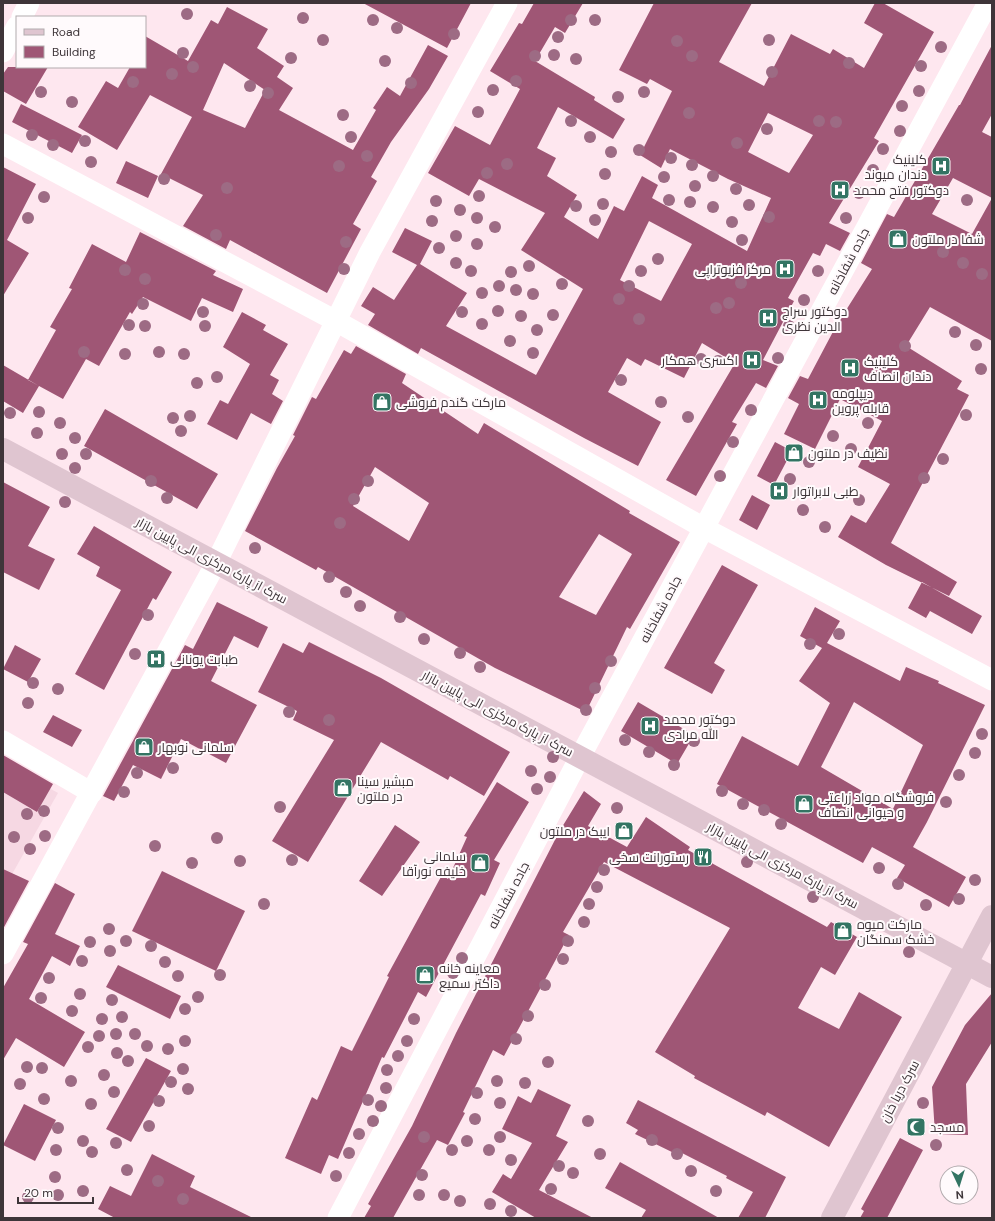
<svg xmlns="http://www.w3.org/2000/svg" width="995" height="1221" font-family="'DM Sans',Cairo,sans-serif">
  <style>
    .built { fill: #f6d8e3 }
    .building { fill: #9f5675; fill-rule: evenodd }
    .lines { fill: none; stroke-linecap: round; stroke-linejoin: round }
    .street { stroke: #fff; stroke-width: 21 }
    .secondary { stroke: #dfc5d0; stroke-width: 22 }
    .tree { fill: #9d6b84 }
    .labels { text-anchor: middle; stroke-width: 4; stroke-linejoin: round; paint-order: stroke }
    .poi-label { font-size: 13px; fill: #3e3539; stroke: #fffafc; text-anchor: start }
    .street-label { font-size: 13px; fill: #3e3539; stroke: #fffafc }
  </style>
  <rect width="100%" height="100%" fill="#fee7ef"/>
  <path class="built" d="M 3,762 L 58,793 L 3,890 Z"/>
  <path class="building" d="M 363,3 L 471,3 L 447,48 Z
    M 534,3 L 583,3 L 565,33 L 555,27 L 535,61 L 595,97 L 594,100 L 625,119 L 613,139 L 558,107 L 537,148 L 556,158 L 547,176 L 577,195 L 564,217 L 598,239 L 614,206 L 624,211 L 642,176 L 658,185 L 652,198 L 747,251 L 771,198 L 728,179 L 670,149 L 661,168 L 640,155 L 672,91 L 650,79 L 647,84 L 619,70 L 654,3 L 752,3 L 719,62 L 764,86 L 791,34 L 830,54 L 833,49 L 864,68 L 883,34 L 864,23 L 875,3 L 883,3 L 934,32 L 874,138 L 879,141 L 829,223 L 850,233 L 840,251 L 826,244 L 820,256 L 813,253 L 788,298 L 794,301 L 763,360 L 778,366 L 766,388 L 756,383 L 732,422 L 737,424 L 696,496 L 666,480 L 735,363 L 702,343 L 684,378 L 645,359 L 641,366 L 627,358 L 608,392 L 661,422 L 638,466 L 584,438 L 421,348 L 418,354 L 368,325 L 375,314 L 361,306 L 373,287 L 394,300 L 417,265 L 392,252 L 405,228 L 432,241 L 420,264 L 467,293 L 446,326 L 536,375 L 583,289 L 521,250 L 545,213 L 479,179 L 469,196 L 428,173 L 455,126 L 490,145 L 520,89 L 490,71 L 519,23 L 522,24 ZM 768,113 L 813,135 L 789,173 L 748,152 ZM 649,221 L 692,244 L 661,301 L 620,280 Z
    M 227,7 L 268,29 L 257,48 L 284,66 L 277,77 L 293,88 L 279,110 L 353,150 L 376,110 L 373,108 L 387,87 L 400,96 L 428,45 L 448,56 L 429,89 L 391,142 L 371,177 L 377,181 L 353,224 L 361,229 L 327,293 L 230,240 L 226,249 L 183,226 L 203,195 L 161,174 L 192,117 L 150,95 L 117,150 L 78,127 L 106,81 L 118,88 L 130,67 L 145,67 L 145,36 L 188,61 L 211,20 L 218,24 ZM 224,63 L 265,90 L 245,128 L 203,110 Z
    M 992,45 L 992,114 L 982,132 L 992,137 L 992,341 L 930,307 L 906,346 L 962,381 L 957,389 L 969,395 L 891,543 L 957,582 L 949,596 L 886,565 L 838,537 L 851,515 L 866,523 L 890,484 L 858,467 L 882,421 L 840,399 L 815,449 L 784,434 L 799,404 L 788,398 L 800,376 L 808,379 L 836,326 L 872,269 L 861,263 L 887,214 L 894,217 L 959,105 L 960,105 ZM 953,178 L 992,198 L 972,234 L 932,214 Z
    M 8,67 L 48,67 L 26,104 L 3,91 L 3,74 Z
    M 21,104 L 82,135 L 72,153 L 12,122 Z
    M 126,161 L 158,176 L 148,198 L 116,183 Z
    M 3,167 L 36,184 L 7,240 L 29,253 L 3,296 Z
    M 140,232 L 216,271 L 213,275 L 243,289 L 233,312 L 202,298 L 191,321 L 143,297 L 132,314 L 130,312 L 99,366 L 86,359 L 63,399 L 28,380 L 56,330 L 50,327 L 72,289 L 69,288 L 92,244 L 126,262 Z
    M 242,312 L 266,325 L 263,330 L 288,344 L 270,375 L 279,380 L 272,394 L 283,401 L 271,424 L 251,413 L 237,440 L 207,424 L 220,400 L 228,404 L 250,364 L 223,347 Z
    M 356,346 L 406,374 L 402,383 L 478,434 L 484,423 L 630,511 L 629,513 L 680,542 L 630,629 L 627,627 L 586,712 L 495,668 L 318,567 L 316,570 L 245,531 L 277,468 L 295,436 L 293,435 L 312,397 L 316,399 L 344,350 L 351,354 ZM 375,467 L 429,503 L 409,541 L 353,506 ZM 599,534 L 632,554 L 596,615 L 559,597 Z
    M 3,365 L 39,386 L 23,413 L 3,401 Z
    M 105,409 L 218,474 L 197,509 L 84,446 Z
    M 775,442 L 792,451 L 774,485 L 757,476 Z
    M 3,482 L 50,507 L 28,546 L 55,559 L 39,590 L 3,572 Z
    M 752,495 L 770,505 L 757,530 L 739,520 Z
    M 94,526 L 172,572 L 156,600 L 153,598 L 104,690 L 75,674 L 121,590 L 96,576 L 100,567 L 77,554 Z
    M 722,565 L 758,585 L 714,663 L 725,670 L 712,694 L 664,668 Z
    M 922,582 L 982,616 L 972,634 L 930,611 L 926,618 L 908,608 Z
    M 217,602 L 268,627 L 258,648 L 234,636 L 211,681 L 257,705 L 226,763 L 181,739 L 161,779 L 133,765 L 114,801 L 103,796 L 185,645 L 193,649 Z
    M 815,607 L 840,621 L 827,643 L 900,681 L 906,667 L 939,681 L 938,683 L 985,705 L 927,822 L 913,847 L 966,877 L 949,907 L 897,878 L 905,865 L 872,847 L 863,863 L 717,784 L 742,736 L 798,766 L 830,703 L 799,681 L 822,648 L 800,636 ZM 854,702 L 923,745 L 893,809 L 821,767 Z
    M 309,642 L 381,678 L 510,752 L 484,796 L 450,776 L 448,780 L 381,742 L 308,862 L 272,841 L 334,740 L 293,720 L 297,711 L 258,692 L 283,643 L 303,653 Z
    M 15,645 L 41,659 L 28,682 L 3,669 Z
    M 638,702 L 694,735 L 677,764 L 621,731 Z
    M 53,715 L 82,730 L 72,747 L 43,732 Z
    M 3,755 L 53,784 L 37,812 L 3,792 Z
    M 497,782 L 529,802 L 494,860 L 500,863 L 485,896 L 481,894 L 426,997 L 418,992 L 384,1058 L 382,1057 L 338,1159 L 329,1155 L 321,1174 L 285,1158 L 312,1097 L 317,1100 L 341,1046 L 352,1051 L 389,977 L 387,976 L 442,875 L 448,879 L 467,837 L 464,836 Z
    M 584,791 L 601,804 L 588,826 L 627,847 L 646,817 L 690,847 L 688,850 L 827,927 L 831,922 L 857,937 L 835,975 L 821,967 L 798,1008 L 839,1029 L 859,992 L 902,1017 L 829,1147 L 767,1112 L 765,1116 L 694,1078 L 695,1076 L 655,1052 L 730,928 L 604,862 L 563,932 L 569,935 L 504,1056 L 493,1050 L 463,1112 L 465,1113 L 448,1145 L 437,1140 L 393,1218 L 364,1218 L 371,1206 L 368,1204 L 412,1126 L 456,1033 L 559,832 Z
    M 395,825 L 420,842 L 382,896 L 359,881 Z
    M 3,869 L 29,881 L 3,929 Z
    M 162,871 L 245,911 L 216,971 L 132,931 Z
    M 55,883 L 75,894 L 55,934 L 80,946 L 70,966 L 52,956 L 29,999 L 85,1032 L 64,1067 L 16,1038 L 3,1060 L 3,988 L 28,944 L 23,942 Z
    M 118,965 L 181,996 L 170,1019 L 106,987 Z
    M 992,993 L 992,1042 L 966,1084 L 968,1135 L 935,1134 L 932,1087 L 965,1025 Z
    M 146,1058 L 171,1071 L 131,1142 L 106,1129 Z
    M 538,1089 L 571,1105 L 556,1136 L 568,1142 L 539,1190 L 593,1218 L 536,1218 L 492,1192 L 503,1174 L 511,1179 L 532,1143 L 502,1129 L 518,1096 L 531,1103 Z
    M 638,1100 L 786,1177 L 765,1218 L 738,1218 L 753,1192 L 726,1178 L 727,1176 L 680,1152 L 678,1155 L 635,1134 L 638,1130 L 626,1123 Z
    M 24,1104 L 56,1120 L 35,1161 L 3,1145 Z
    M 900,1138 L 923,1150 L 887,1218 L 860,1218 L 864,1211 L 861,1209 Z
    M 152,1154 L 195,1176 L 190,1187 L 253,1218 L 115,1218 L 98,1209 L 110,1186 L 131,1196 Z
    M 620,1162 L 652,1180 L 719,1218 L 641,1218 L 646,1210 L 605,1188 Z"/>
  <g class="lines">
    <path class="street" d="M 22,17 L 29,3
      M 3,52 L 17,26
      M 3,144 L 336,321 L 704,528 L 992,680
      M 3,741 L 92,793
      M 3,954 L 216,563 L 370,252 L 507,3
      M 338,1218 L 580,757 L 988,3"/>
    <path class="secondary" d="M 3,449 L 992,977
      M 832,1218 L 992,916"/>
  </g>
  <g class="tree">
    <circle cx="187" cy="14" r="6"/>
    <circle cx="303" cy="18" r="6"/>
    <circle cx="373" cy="20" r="6"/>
    <circle cx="571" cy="20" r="6"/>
    <circle cx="595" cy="20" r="6"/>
    <circle cx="397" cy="28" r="6"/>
    <circle cx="454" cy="34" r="6"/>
    <circle cx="558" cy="37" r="6"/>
    <circle cx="323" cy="40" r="6"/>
    <circle cx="769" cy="40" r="6"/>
    <circle cx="677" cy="41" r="6"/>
    <circle cx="941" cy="47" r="6"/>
    <circle cx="183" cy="53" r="6"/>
    <circle cx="554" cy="55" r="6"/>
    <circle cx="535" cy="56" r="6"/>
    <circle cx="692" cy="56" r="6"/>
    <circle cx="291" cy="58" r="6"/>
    <circle cx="576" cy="59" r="6"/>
    <circle cx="385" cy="61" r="6"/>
    <circle cx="849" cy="63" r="6"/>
    <circle cx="921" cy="66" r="6"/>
    <circle cx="193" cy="67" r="6"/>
    <circle cx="772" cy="72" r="6"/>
    <circle cx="172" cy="74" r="6"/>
    <circle cx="516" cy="81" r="6"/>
    <circle cx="133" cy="82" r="6"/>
    <circle cx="411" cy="83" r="6"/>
    <circle cx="250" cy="86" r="6"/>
    <circle cx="493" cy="90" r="6"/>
    <circle cx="919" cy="91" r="6"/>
    <circle cx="41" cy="92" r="6"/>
    <circle cx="644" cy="92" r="6"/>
    <circle cx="268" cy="93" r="6"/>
    <circle cx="618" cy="97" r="6"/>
    <circle cx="72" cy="102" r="6"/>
    <circle cx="902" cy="106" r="6"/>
    <circle cx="478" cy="112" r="6"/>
    <circle cx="689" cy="113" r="6"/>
    <circle cx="343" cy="115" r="6"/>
    <circle cx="571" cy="121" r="6"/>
    <circle cx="819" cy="121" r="6"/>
    <circle cx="836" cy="122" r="6"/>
    <circle cx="767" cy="129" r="6"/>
    <circle cx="900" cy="131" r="6"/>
    <circle cx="32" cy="135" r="6"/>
    <circle cx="351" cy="137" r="6"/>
    <circle cx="590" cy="137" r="6"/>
    <circle cx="85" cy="141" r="6"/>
    <circle cx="737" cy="143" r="6"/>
    <circle cx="53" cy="145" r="6"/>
    <circle cx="883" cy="149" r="6"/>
    <circle cx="639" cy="150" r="6"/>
    <circle cx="611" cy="152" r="6"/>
    <circle cx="367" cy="156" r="6"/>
    <circle cx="671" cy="158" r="6"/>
    <circle cx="91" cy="162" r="6"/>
    <circle cx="507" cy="164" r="6"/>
    <circle cx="692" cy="165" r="6"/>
    <circle cx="339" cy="166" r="6"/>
    <circle cx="873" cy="170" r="6"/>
    <circle cx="487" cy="173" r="6"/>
    <circle cx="605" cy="174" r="6"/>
    <circle cx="713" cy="176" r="6"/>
    <circle cx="664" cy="177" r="6"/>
    <circle cx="164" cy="179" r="6"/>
    <circle cx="695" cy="186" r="6"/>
    <circle cx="227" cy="188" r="6"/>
    <circle cx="736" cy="189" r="6"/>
    <circle cx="859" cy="193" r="6"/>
    <circle cx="479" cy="196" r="6"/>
    <circle cx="44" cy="197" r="6"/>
    <circle cx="669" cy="200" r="6"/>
    <circle cx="967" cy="200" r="6"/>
    <circle cx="436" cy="201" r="6"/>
    <circle cx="690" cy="202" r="6"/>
    <circle cx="603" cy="204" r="6"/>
    <circle cx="749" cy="205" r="6"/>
    <circle cx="576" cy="206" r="6"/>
    <circle cx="713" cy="207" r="6"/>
    <circle cx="460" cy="210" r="6"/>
    <circle cx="769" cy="217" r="6"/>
    <circle cx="28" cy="218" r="6"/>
    <circle cx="477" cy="218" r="6"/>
    <circle cx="846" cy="218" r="6"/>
    <circle cx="595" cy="220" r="6"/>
    <circle cx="432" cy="221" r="6"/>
    <circle cx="732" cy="222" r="6"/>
    <circle cx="495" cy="227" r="6"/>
    <circle cx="216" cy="235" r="6"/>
    <circle cx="456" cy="236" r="6"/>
    <circle cx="742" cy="240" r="6"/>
    <circle cx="346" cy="242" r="6"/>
    <circle cx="477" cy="244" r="6"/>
    <circle cx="439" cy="248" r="6"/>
    <circle cx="943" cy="252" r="6"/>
    <circle cx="658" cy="259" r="6"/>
    <circle cx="456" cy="263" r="6"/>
    <circle cx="963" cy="263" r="6"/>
    <circle cx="529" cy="266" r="6"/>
    <circle cx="344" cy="269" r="6"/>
    <circle cx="125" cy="270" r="6"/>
    <circle cx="471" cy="271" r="6"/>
    <circle cx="641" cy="271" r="6"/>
    <circle cx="818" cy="271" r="6"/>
    <circle cx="511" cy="272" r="6"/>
    <circle cx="982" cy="274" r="6"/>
    <circle cx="145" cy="279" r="6"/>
    <circle cx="741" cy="283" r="6"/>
    <circle cx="562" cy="284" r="6"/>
    <circle cx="499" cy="286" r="6"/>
    <circle cx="629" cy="286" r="6"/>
    <circle cx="516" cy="290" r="6"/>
    <circle cx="482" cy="293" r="6"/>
    <circle cx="533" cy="294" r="6"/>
    <circle cx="619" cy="299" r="6"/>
    <circle cx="804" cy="300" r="6"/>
    <circle cx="729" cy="303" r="6"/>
    <circle cx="143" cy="304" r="6"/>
    <circle cx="716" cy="308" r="6"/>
    <circle cx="498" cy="311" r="6"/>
    <circle cx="203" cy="312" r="6"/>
    <circle cx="462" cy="312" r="6"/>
    <circle cx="553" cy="315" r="6"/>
    <circle cx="521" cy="316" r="6"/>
    <circle cx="639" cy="319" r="6"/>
    <circle cx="482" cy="324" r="6"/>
    <circle cx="129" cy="325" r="6"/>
    <circle cx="145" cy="326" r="6"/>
    <circle cx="205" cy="326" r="6"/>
    <circle cx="789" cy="326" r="6"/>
    <circle cx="537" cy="330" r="6"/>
    <circle cx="955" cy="332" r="6"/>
    <circle cx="510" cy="341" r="6"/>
    <circle cx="976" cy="345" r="6"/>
    <circle cx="905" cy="346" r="6"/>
    <circle cx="84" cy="352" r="6"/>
    <circle cx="159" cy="352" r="6"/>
    <circle cx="533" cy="353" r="6"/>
    <circle cx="125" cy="354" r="6"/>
    <circle cx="184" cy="354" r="6"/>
    <circle cx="778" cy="358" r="6"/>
    <circle cx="701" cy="359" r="6"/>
    <circle cx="718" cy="361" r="6"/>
    <circle cx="981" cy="369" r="6"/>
    <circle cx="217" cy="377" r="6"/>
    <circle cx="621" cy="380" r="6"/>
    <circle cx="197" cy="383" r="6"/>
    <circle cx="661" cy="402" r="6"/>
    <circle cx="751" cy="410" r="6"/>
    <circle cx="847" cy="411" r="6"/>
    <circle cx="39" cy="412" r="6"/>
    <circle cx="10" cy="413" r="6"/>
    <circle cx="966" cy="415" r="6"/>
    <circle cx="190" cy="416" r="6"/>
    <circle cx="688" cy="417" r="6"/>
    <circle cx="173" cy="418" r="6"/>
    <circle cx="60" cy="423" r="6"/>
    <circle cx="868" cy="423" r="6"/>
    <circle cx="181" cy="431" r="6"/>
    <circle cx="37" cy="433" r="6"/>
    <circle cx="833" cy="436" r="6"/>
    <circle cx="75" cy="438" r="6"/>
    <circle cx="733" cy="442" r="6"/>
    <circle cx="851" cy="449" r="6"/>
    <circle cx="62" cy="454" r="6"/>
    <circle cx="86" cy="454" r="6"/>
    <circle cx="943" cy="459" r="6"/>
    <circle cx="809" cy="462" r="6"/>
    <circle cx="75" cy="468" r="6"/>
    <circle cx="720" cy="476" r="6"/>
    <circle cx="924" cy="478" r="6"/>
    <circle cx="790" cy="479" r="6"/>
    <circle cx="151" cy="481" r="6"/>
    <circle cx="368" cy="481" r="6"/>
    <circle cx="167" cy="498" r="6"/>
    <circle cx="354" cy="499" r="6"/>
    <circle cx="859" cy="500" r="6"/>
    <circle cx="65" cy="502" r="6"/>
    <circle cx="803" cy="510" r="6"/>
    <circle cx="340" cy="523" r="6"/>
    <circle cx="825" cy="527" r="6"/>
    <circle cx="255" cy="548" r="6"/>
    <circle cx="329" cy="577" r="6"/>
    <circle cx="346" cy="592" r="6"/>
    <circle cx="360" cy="606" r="6"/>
    <circle cx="148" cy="615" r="6"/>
    <circle cx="400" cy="617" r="6"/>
    <circle cx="839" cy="634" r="6"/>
    <circle cx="424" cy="639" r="6"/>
    <circle cx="810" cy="644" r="6"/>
    <circle cx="460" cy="653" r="6"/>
    <circle cx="135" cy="654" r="6"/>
    <circle cx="611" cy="661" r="6"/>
    <circle cx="480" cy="667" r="6"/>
    <circle cx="33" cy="683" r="6"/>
    <circle cx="595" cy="688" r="6"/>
    <circle cx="58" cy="689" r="6"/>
    <circle cx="28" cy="703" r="6"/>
    <circle cx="586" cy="710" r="6"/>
    <circle cx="289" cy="712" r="6"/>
    <circle cx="329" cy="720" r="6"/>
    <circle cx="982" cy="734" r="6"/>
    <circle cx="625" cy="740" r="6"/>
    <circle cx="694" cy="741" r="6"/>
    <circle cx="181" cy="749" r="6"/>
    <circle cx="649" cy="752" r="6"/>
    <circle cx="975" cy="753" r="6"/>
    <circle cx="553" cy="757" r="6"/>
    <circle cx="674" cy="765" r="6"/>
    <circle cx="173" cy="768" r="6"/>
    <circle cx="531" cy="771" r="6"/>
    <circle cx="137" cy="773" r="6"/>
    <circle cx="959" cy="775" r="6"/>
    <circle cx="550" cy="777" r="6"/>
    <circle cx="537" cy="789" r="6"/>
    <circle cx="722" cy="791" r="6"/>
    <circle cx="124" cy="792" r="6"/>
    <circle cx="946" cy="802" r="6"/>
    <circle cx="743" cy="804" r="6"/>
    <circle cx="280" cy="807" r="6"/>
    <circle cx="617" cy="808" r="6"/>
    <circle cx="764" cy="810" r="6"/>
    <circle cx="44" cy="811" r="6"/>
    <circle cx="27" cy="814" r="6"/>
    <circle cx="781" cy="824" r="6"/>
    <circle cx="45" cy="836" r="6"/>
    <circle cx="14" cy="837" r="6"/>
    <circle cx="217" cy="838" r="6"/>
    <circle cx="155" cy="846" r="6"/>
    <circle cx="30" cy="849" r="6"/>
    <circle cx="292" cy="860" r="6"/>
    <circle cx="240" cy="861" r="6"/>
    <circle cx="747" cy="862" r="6"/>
    <circle cx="192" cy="863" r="6"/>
    <circle cx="879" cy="868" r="6"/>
    <circle cx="604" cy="870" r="6"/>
    <circle cx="975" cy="880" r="6"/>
    <circle cx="898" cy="884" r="6"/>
    <circle cx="597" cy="887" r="6"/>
    <circle cx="813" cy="897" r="6"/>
    <circle cx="959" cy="899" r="6"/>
    <circle cx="264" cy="904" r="6"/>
    <circle cx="589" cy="904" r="6"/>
    <circle cx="926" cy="905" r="6"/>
    <circle cx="584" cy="922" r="6"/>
    <circle cx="109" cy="929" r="6"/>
    <circle cx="126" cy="941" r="6"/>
    <circle cx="568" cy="941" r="6"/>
    <circle cx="90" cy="942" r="6"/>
    <circle cx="151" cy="946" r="6"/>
    <circle cx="110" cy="951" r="6"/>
    <circle cx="909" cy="952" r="6"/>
    <circle cx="462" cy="958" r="6"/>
    <circle cx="563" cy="959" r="6"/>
    <circle cx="82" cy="961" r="6"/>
    <circle cx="165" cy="962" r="6"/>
    <circle cx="453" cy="973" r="6"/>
    <circle cx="220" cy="975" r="6"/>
    <circle cx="178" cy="976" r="6"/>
    <circle cx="49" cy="978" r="6"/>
    <circle cx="545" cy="985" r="6"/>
    <circle cx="80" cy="994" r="6"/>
    <circle cx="198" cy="997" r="6"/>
    <circle cx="41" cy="998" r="6"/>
    <circle cx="112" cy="1000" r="6"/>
    <circle cx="185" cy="1009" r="6"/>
    <circle cx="72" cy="1011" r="6"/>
    <circle cx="528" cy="1016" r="6"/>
    <circle cx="122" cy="1017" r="6"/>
    <circle cx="102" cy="1019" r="6"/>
    <circle cx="414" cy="1019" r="6"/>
    <circle cx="116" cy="1034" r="6"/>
    <circle cx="135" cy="1034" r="6"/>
    <circle cx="99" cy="1036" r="6"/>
    <circle cx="516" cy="1039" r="6"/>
    <circle cx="185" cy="1041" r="6"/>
    <circle cx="407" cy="1041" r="6"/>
    <circle cx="147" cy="1046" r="6"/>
    <circle cx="88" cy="1047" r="6"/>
    <circle cx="168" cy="1049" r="6"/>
    <circle cx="117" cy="1053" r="6"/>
    <circle cx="398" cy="1056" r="6"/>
    <circle cx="128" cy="1061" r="6"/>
    <circle cx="548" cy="1062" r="6"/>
    <circle cx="27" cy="1067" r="6"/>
    <circle cx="42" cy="1068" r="6"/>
    <circle cx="183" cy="1069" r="6"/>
    <circle cx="387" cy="1070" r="6"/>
    <circle cx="104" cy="1075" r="6"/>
    <circle cx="71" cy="1081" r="6"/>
    <circle cx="497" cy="1081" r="6"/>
    <circle cx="171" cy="1082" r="6"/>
    <circle cx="525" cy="1083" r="6"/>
    <circle cx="20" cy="1084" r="6"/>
    <circle cx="386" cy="1088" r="6"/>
    <circle cx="188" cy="1089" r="6"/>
    <circle cx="114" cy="1092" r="6"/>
    <circle cx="477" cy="1093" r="6"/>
    <circle cx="44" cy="1099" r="6"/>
    <circle cx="368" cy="1100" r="6"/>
    <circle cx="159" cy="1101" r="6"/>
    <circle cx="500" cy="1103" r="6"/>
    <circle cx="923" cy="1103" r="6"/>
    <circle cx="91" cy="1104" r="6"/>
    <circle cx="381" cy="1106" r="6"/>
    <circle cx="475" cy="1119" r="6"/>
    <circle cx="373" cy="1121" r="6"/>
    <circle cx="588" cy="1121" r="6"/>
    <circle cx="149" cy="1126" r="6"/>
    <circle cx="58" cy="1128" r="6"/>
    <circle cx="359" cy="1134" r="6"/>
    <circle cx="424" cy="1137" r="6"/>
    <circle cx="500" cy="1137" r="6"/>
    <circle cx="652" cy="1140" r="6"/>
    <circle cx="83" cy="1141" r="6"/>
    <circle cx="467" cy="1141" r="6"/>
    <circle cx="116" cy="1143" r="6"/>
    <circle cx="936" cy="1145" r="6"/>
    <circle cx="56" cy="1150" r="6"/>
    <circle cx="452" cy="1150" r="6"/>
    <circle cx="489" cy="1150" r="6"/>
    <circle cx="92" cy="1152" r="6"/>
    <circle cx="349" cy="1153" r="6"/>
    <circle cx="600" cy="1154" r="6"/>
    <circle cx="677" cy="1154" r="6"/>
    <circle cx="511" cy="1160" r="6"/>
    <circle cx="559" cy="1166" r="6"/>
    <circle cx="127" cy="1170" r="6"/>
    <circle cx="691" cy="1171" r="6"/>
    <circle cx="573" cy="1173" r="6"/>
    <circle cx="422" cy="1175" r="6"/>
    <circle cx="336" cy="1176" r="6"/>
    <circle cx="55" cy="1177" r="6"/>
    <circle cx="158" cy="1181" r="6"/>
    <circle cx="551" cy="1189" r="6"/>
    <circle cx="83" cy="1191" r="6"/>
    <circle cx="716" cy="1191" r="6"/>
    <circle cx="58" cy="1195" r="6"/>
    <circle cx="419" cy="1195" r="6"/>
    <circle cx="444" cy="1195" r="6"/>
    <circle cx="28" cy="1197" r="6"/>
    <circle cx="183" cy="1199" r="6"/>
    <circle cx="460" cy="1201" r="6"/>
    <circle cx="490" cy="1204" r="6"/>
    <circle cx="511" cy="1211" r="6"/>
  </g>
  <defs>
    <symbol id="hospital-square" viewBox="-11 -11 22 22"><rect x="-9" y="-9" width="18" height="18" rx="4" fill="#337463" stroke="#fffafc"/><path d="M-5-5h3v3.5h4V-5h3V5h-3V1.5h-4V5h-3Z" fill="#fff"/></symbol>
    <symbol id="shop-square" viewBox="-11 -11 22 22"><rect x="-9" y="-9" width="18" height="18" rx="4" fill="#337463" stroke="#fffafc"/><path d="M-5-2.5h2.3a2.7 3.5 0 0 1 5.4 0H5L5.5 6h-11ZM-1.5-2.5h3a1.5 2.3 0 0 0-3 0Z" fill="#fff"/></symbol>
    <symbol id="restaurant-square" viewBox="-11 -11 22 22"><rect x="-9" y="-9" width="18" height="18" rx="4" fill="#337463" stroke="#fffafc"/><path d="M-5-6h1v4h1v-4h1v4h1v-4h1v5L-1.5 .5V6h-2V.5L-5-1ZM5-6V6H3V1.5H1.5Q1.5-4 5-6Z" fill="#fff"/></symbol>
    <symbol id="mosque-square" viewBox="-11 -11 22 22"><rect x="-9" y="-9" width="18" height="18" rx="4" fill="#337463" stroke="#fffafc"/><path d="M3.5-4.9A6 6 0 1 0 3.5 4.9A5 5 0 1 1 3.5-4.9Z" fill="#fff"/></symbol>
  </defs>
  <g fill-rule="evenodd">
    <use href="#hospital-square" x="930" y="155" width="22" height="22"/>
    <use href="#hospital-square" x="829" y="179" width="22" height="22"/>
    <use href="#shop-square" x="887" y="228" width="22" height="22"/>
    <use href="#hospital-square" x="774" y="258" width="22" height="22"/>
    <use href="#hospital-square" x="757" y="307" width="22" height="22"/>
    <use href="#hospital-square" x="741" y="349" width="22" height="22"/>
    <use href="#hospital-square" x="839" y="357" width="22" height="22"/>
    <use href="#hospital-square" x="807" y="389" width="22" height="22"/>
    <use href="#shop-square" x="371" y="391" width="22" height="22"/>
    <use href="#shop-square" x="783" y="442" width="22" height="22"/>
    <use href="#hospital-square" x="768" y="480" width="22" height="22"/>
    <use href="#hospital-square" x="145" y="648" width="22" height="22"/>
    <use href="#hospital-square" x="639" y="715" width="22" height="22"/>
    <use href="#shop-square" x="133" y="736" width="22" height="22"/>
    <use href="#shop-square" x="332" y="777" width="22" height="22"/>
    <use href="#shop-square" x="793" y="793" width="22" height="22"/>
    <use href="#shop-square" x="613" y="820" width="22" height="22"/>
    <use href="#restaurant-square" x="692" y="846" width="22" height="22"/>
    <use href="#shop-square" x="469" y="852" width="22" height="22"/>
    <use href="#shop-square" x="832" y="920" width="22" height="22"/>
    <use href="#shop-square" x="414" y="964" width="22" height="22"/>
    <use href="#mosque-square" x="905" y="1116" width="22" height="22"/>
  </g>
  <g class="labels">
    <g class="poi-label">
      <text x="927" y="164" text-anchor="end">کلینیک<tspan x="927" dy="15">دندان میوند</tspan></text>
      <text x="854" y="195">دوکتور فتح محمد</text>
      <text x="912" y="244">شفا در ملتون</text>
      <text x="771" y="274" text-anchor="end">مرکز فزیوتراپی</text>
      <text x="782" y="316">دوکتور سراج<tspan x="782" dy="15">الدین نظری</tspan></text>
      <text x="738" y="365" text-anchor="end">اکسری همکار</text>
      <text x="864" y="366">کلینیک<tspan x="864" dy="15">دندان انصاف</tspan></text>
      <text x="832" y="398">دیپلومه<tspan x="832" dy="15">قابله پروین</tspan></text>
      <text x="396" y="407">مارکت گندم فروشی</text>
      <text x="808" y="458">نظیف در ملتون</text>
      <text x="793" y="496">طبی لابراتوار</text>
      <text x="170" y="664">طبابت یونانی</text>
      <text x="664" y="724">دوکتور محمد<tspan x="664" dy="15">الله مرادی</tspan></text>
      <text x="158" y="752">سلمانی نوبهار</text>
      <text x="357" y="786">مبشیر سینا<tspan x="357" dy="15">در ملتون</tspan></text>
      <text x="818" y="802">فروشگاه مواد زراعتی<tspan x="818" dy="15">و حیوانی انصاف</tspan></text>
      <text x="610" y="836" text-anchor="end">ایبک در ملتون</text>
      <text x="466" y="861" text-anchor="end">سلمانی<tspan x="466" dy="15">خلیفه نورآقا</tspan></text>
      <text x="689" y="862" text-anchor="end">رستورانت سخی</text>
      <text x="857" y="929">مارکت میوه<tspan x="857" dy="15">خشک سمنگان</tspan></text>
      <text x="439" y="973">معاینه خانه<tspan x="439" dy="15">داکتر سمیع</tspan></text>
      <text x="930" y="1132">مسجد</text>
    </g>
    <g class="street-label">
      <text transform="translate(848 261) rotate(-62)" y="5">جاده شفاخانه</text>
      <text transform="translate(212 560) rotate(28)" y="5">سرک از پارک مرکزی الی پایین بازار</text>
      <text transform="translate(660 609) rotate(-62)" y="5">جاده شفاخانه</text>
      <text transform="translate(498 713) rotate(28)" y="5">سرک از پارک مرکزی الی پایین بازار</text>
      <text transform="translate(783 865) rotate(28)" y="5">سرک از پارک مرکزی الی پایین بازار</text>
      <text transform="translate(508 895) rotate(-62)" y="5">جاده شفاخانه</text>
      <text transform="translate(899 1091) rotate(-62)" y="5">سرک دریا خان</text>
    </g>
  </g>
  <rect width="995" height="1221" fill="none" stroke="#3e3539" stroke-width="8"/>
  <rect x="16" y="16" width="130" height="52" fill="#fffafc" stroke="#b2abae"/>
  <rect x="24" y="29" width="20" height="6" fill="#dfc5d0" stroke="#b2abae"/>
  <text x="52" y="36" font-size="12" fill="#3e3539">Road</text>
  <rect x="24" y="46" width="20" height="12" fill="#9f5675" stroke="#b2abae"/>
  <text x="52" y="56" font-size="12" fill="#3e3539">Building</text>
  <g transform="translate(959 1185) rotate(176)"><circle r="19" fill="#fffafc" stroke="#b2abae"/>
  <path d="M0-3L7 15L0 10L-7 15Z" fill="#337463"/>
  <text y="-6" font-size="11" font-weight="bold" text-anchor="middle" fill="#3e3539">N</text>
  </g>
  <path d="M18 1197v6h75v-6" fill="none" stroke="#3e3539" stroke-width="2"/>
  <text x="24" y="1197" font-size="12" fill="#3e3539" stroke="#fffafc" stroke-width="3" paint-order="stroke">20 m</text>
</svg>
